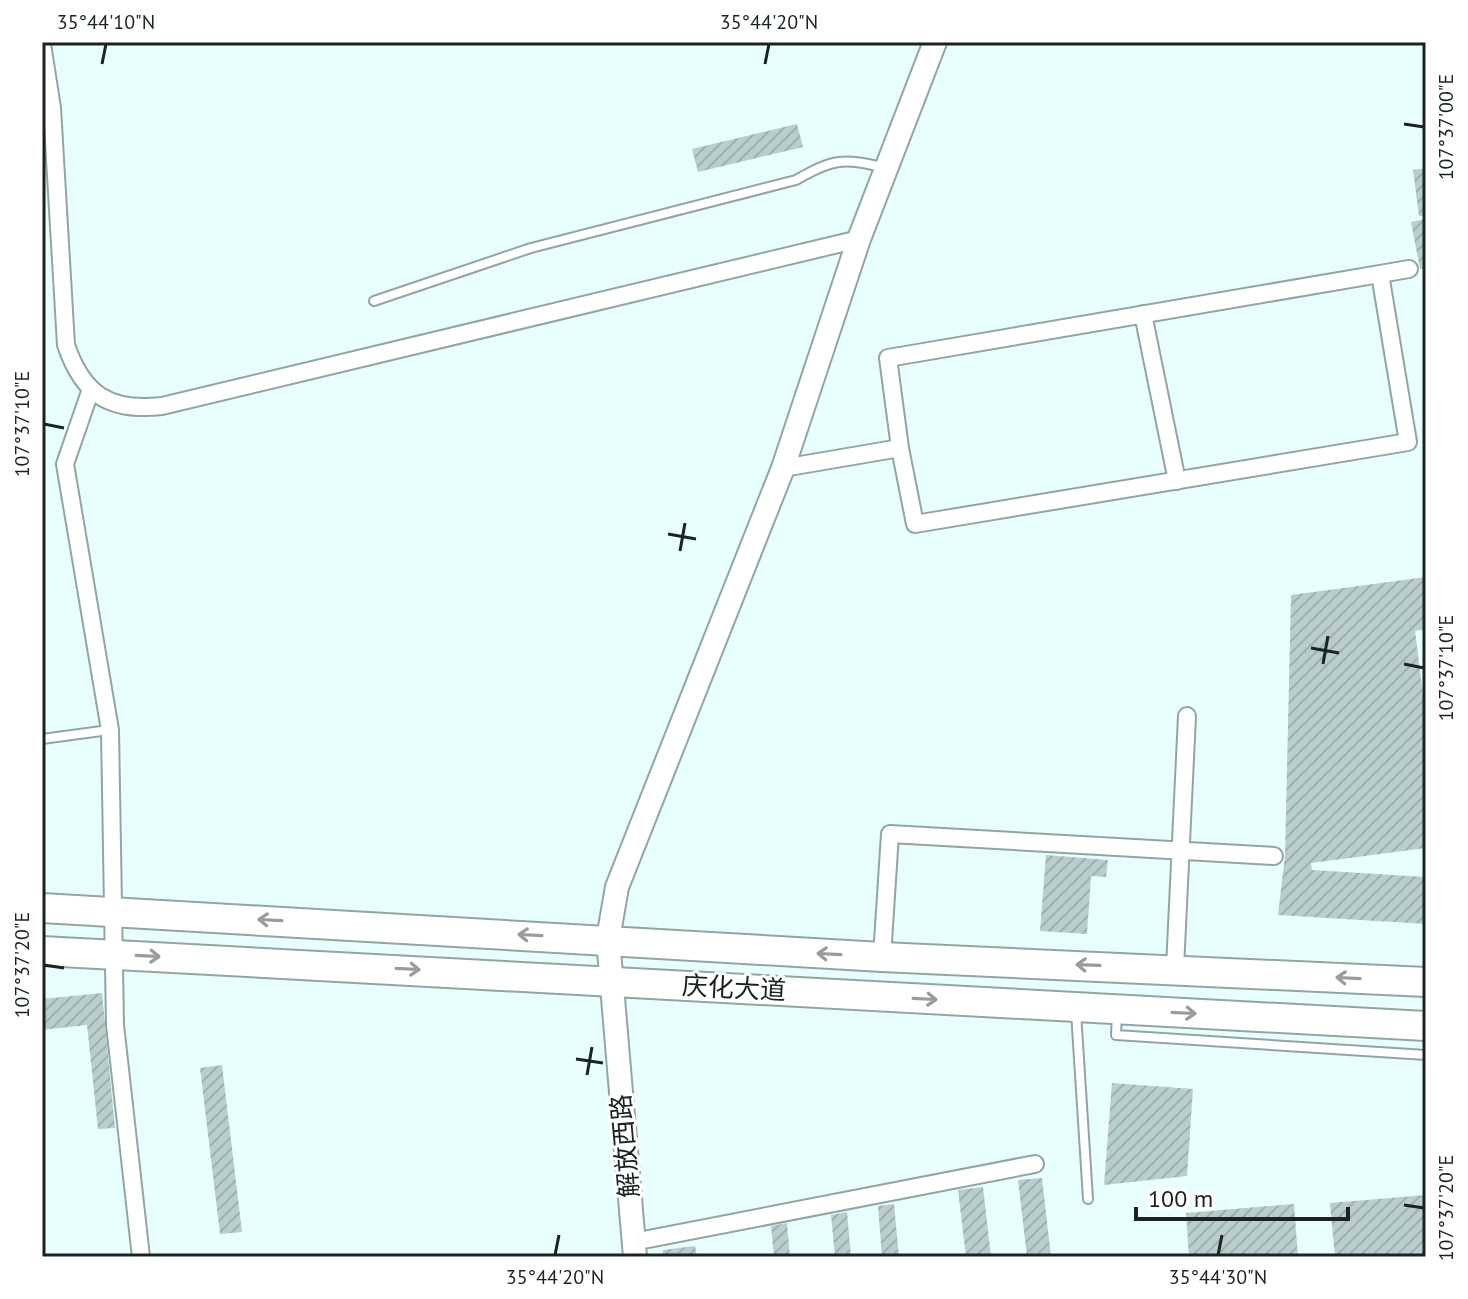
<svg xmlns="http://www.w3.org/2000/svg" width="1468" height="1299" font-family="'PT Sans','Noto Sans SC',sans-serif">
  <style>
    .building { fill: url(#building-hatch) }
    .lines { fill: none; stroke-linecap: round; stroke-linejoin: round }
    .lane-casing { stroke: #91a6a4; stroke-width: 12 }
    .street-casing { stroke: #91a6a4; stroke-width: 20 }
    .secondary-casing { stroke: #91a6a4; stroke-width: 26 }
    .highway-casing { stroke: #91a6a4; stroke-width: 32 }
    .lane { stroke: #fff; stroke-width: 8 }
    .street { stroke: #fff; stroke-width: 16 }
    .secondary { stroke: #fff; stroke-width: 22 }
    .highway { stroke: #fff; stroke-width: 28 }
    .oneway { stroke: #989c9c }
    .ticks { fill: none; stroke: #1a2322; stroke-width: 3 }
    .labels { text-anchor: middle; stroke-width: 6; stroke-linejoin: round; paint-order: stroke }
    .street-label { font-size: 26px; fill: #1a2322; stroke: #fff }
    .neatline { fill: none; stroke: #1a2322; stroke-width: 3 }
    .ticks-label { font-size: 20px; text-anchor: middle; fill: #1a2322 }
  </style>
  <defs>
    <pattern id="building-hatch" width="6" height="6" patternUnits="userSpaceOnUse" patternTransform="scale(2)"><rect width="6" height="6" fill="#b8cdcc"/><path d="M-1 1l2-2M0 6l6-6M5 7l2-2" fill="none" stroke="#9eb0af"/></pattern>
  </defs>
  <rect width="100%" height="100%" fill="#e9fffe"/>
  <path class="building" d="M 797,124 L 803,147 L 698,172 L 692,149 Z
    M 1426,168 L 1426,216 L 1419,216 L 1413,170 Z
    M 1426,219 L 1426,269 L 1420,269 L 1411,222 Z
    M 1426,577 L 1426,629 L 1415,631 L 1426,719 L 1426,848 L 1311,863 L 1312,870 L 1426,877 L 1426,924 L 1278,915 L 1285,856 L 1291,595 Z
    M 1046,855 L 1108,860 L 1106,877 L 1091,876 L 1087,934 L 1040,931 Z
    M 102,993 L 115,1128 L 98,1129 L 87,1025 L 42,1030 L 42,999 Z
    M 222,1065 L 242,1232 L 220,1234 L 200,1068 Z
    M 1112,1083 L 1193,1089 L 1187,1176 L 1104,1185 Z
    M 1042,1178 L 1051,1257 L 1027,1257 L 1018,1180 Z
    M 983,1187 L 991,1257 L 966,1257 L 958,1190 Z
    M 1426,1195 L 1426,1257 L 1335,1257 L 1330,1203 Z
    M 894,1204 L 899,1257 L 882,1257 L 878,1206 Z
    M 1294,1204 L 1298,1257 L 1189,1257 L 1186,1213 Z
    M 847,1212 L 851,1257 L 835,1257 L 831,1215 Z
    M 787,1223 L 790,1257 L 774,1257 L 771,1226 Z
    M 695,1246 L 697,1257 L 663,1257 L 663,1250 Z"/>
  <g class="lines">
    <defs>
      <path id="lane" d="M 374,301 L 531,248 L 796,180 C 834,158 843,158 886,168
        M 42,739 L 109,730
        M 1076,1012 L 1088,1199
        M 1117,1014 L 1116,1035 L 1426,1055"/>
      <path id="street" d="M 42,44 L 52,108 L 66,345 C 83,395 110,412 162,406 L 859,239
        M 1143,314 L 1177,481
        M 91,389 L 65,464 L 110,730 L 115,1025 L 141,1257
        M 900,448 L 915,524 L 1408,442 L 1380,274
        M 783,468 L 900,448 L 888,358 L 1409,269
        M 882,957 L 890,834 L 1274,856
        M 1175,968 L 1187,716
        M 633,1242 L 1035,1164"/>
      <path id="secondary" d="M 635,1257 L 608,939 L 617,887 L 783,468 L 859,239 L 935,42"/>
      <path id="highway" d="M 42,908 L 882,957 L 1426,982
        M 42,951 L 1426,1026"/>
    </defs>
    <use href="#lane" class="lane-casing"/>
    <use href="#street" class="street-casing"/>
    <use href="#secondary" class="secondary-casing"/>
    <use href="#highway" class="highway-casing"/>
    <use href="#lane" class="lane"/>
    <use href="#street" class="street"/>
    <use href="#secondary" class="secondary"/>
    <use href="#highway" class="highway"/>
  </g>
  <defs><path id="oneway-shaft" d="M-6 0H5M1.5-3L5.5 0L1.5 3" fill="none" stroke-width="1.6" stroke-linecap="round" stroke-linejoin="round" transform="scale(2)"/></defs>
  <g class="oneway">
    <use href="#oneway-shaft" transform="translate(270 920) rotate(-177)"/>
    <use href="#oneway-shaft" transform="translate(530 935) rotate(-177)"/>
    <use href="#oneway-shaft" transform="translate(829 954) rotate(-177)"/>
    <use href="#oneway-shaft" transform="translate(148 956) rotate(3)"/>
    <use href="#oneway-shaft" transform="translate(1088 965) rotate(-178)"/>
    <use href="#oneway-shaft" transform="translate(408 969) rotate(3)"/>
    <use href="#oneway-shaft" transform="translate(1348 978) rotate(-177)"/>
    <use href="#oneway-shaft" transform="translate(925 999) rotate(3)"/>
    <use href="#oneway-shaft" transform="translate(1184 1013) rotate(3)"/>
  </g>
  <path class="ticks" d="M 102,64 L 106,44M 765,64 L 769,44M 1404,124 L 1424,127M 44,424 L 64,428M 668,534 L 696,539M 680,551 L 685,523M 1311,648 L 1339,653M 1323,664 L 1328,636M 1404,664 L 1424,668M 44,965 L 64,968M 576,1059 L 603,1063M 587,1075 L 592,1047M 1404,1205 L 1424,1208M 555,1255 L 559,1235M 1218,1255 L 1222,1235"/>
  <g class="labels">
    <g class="street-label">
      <text transform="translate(734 988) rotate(3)" y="9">庆化大道</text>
      <text transform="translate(625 1146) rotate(-95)" y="9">解放西路</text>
    </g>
  </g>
  <rect width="1468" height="1299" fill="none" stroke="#ffffff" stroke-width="88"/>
  <path d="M1136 1207v12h212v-12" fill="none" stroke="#1a2322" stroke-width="4"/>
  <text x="1148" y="1207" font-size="24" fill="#1a2322" stroke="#ffffff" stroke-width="6" paint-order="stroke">100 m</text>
  <rect x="44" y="44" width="1380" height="1211" class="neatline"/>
  <g class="ticks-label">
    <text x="106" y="29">35°44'10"N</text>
    <text x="769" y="29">35°44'20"N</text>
    <text transform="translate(1446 127) rotate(-90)" y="7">107°37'00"E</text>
    <text transform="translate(22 424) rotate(-90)" y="7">107°37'10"E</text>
    <text transform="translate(1446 668) rotate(-90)" y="7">107°37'10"E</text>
    <text transform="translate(22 965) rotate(-90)" y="7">107°37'20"E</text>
    <text transform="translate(1446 1208) rotate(-90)" y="7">107°37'20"E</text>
    <text x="555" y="1284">35°44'20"N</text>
    <text x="1218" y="1284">35°44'30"N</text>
  </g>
</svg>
